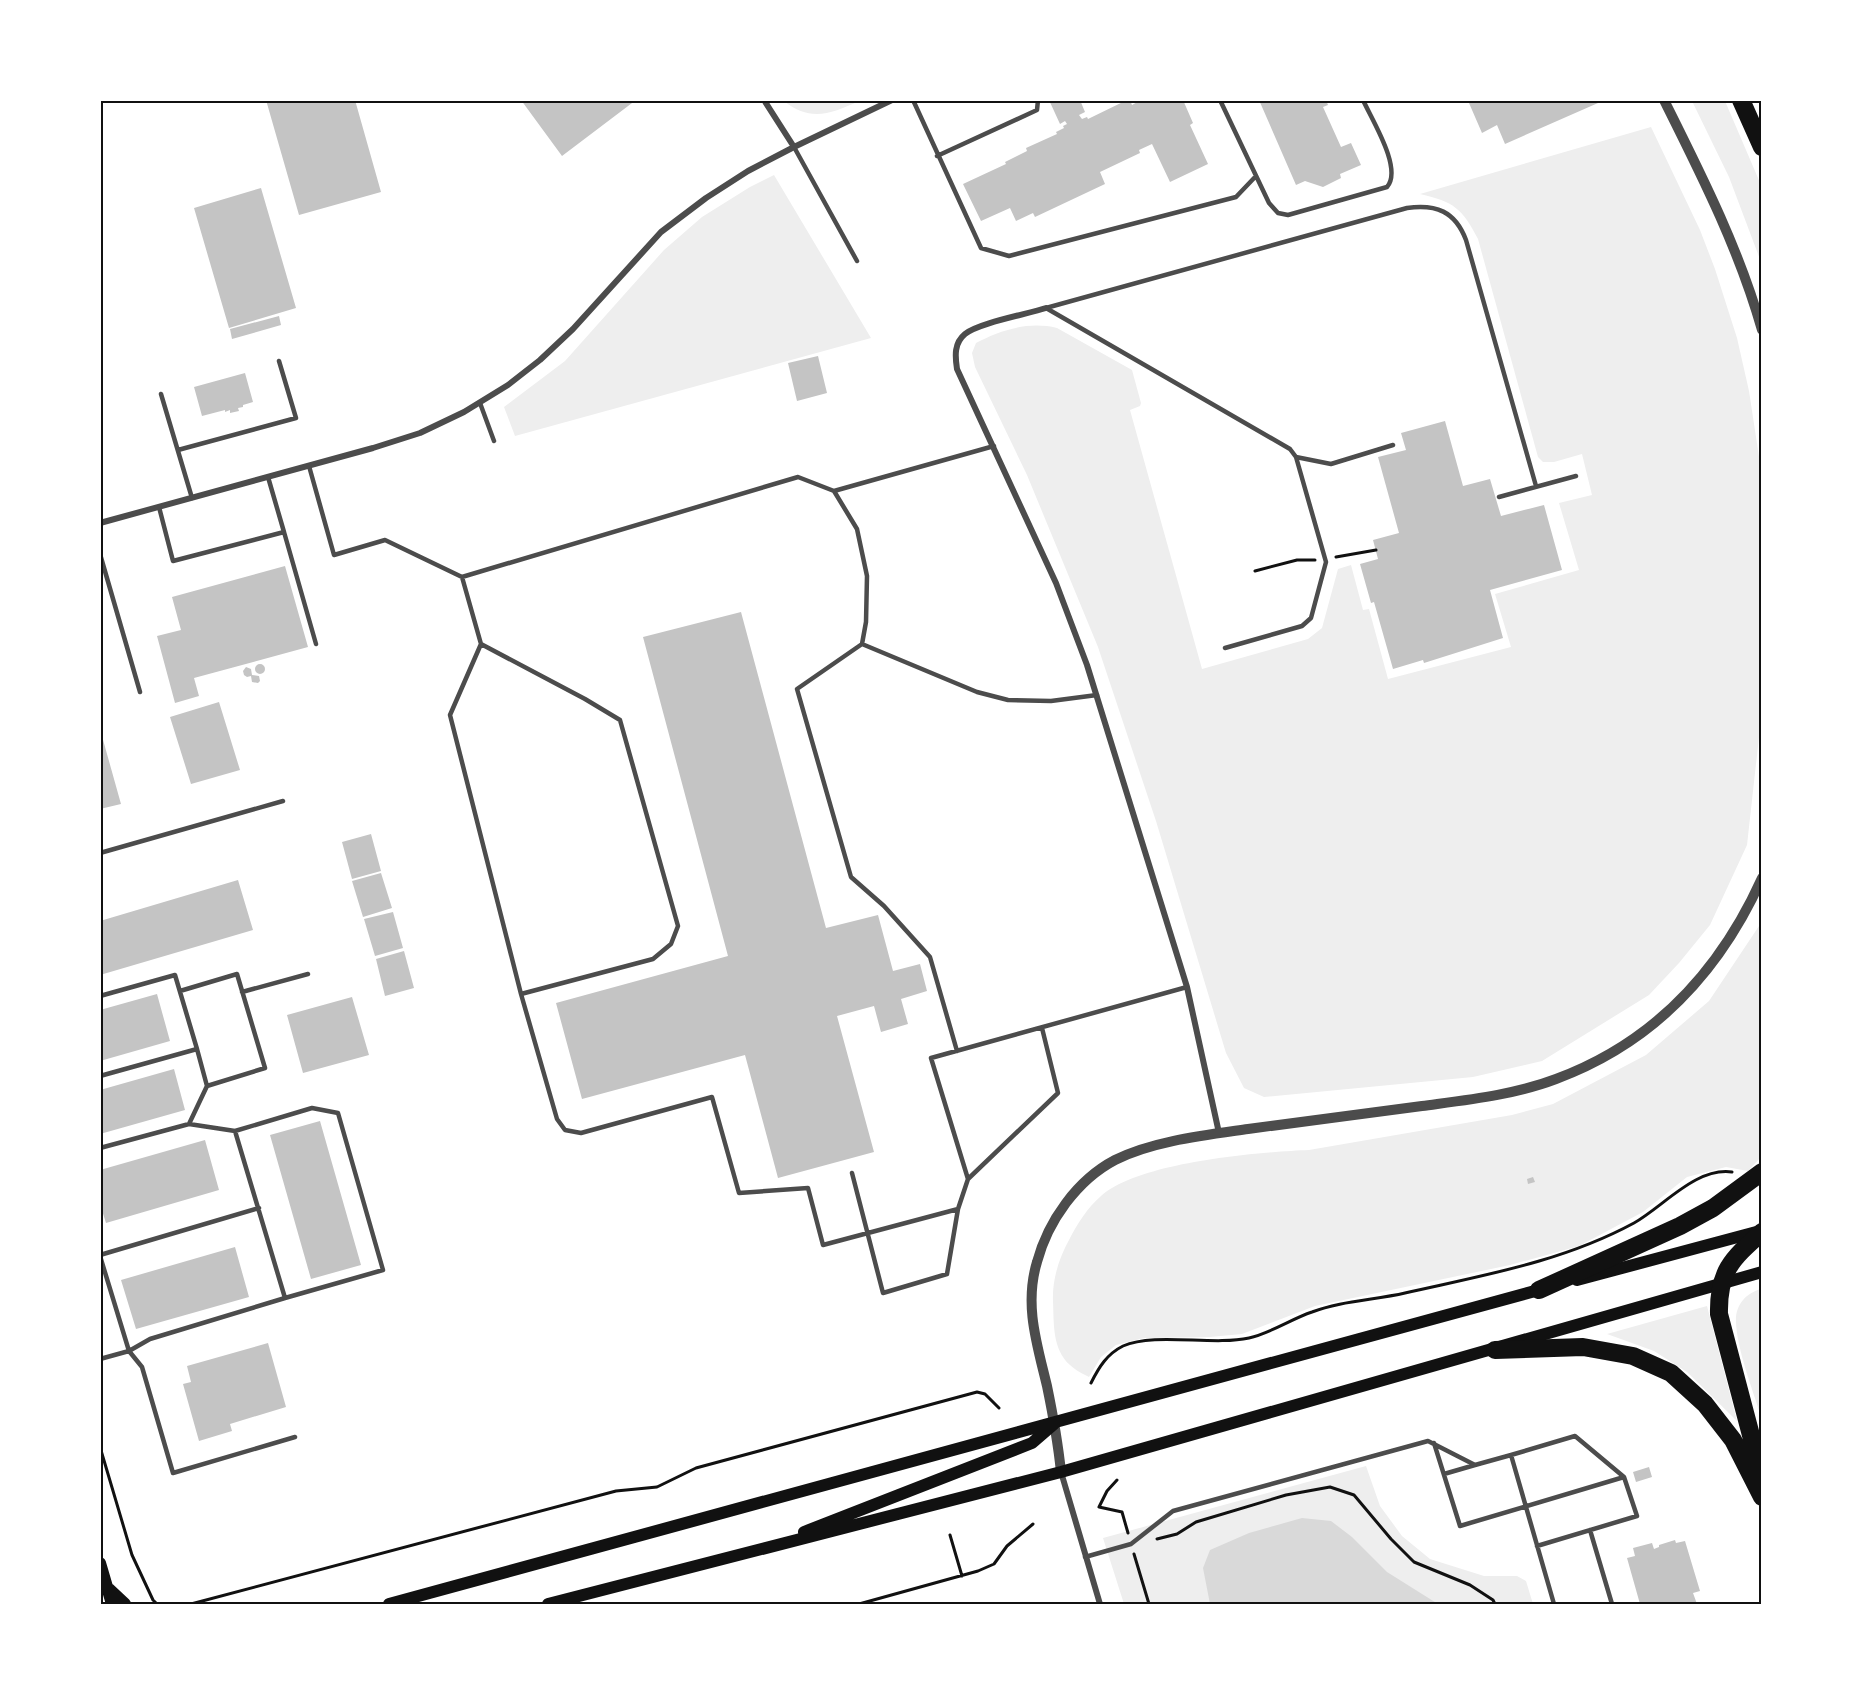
<svg xmlns="http://www.w3.org/2000/svg" width="1862" height="1705" font-family="'Nunito Sans',sans-serif">
  <style>
    .green { fill: #eee }
    .water { fill: #d9d9d9 }
    .building { fill: #c4c4c4 }
    .lines { fill: none; stroke-linecap: round; stroke-linejoin: round }
    .path { stroke: #111; stroke-width: 3 }
    .service { stroke: #4c4c4c; stroke-width: 4.5 }
    .minor { stroke: #4c4c4c; stroke-width: 6 }
    .tertiary { stroke: #4c4c4c; stroke-width: 10 }
    .secondary { stroke: #111; stroke-width: 12 }
    .motorway { stroke: #111; stroke-width: 18 }
    .neatline { fill: none; stroke: #111; stroke-width: 2 }
  </style>
  <rect width="100%" height="100%" fill="#fff"/>
  <path class="green" d="M 784,101 L 859,101 C 831,114 810,122 784,101 Z
    M 1692,101 L 1725,101 L 1761,185 L 1761,262 L 1729,177 Z
    M 1651,127 L 1700,230 L 1715,269 L 1737,338 L 1749,391 L 1761,470 L 1761,719 L 1747,845 L 1710,925 L 1679,963 L 1649,995 L 1542,1061 L 1473,1077 L 1264,1097 L 1244,1088 L 1226,1053 L 1156,821 L 1098,647 L 1027,475 L 975,367 L 972,353 L 976,343 C 1000,330 1029,321 1057,328 L 1132,370 L 1141,403 L 1140,406 L 1130,410 L 1202,669 L 1308,639 L 1322,628 L 1338,569 L 1351,565 L 1363,610 L 1369,609 L 1388,679 L 1511,647 L 1495,594 L 1579,570 L 1559,503 L 1592,495 L 1582,454 L 1554,462 L 1543,462 L 1538,457 L 1478,239 C 1462,208 1454,202 1420,194 Z
    M 774,175 L 871,338 L 515,436 L 504,407 L 565,361 L 664,250 L 702,217 L 750,187 Z
    M 1761,923 L 1761,1157 L 1748,1171 L 1726,1167 L 1687,1177 L 1643,1212 L 1579,1246 L 1510,1265 L 1315,1306 L 1242,1334 L 1210,1337 L 1144,1338 L 1116,1345 L 1101,1357 L 1089,1377 C 1083,1374 1075,1370 1070,1365 C 1052,1349 1054,1323 1053,1301 C 1052,1280 1059,1258 1069,1240 C 1077,1224 1088,1207 1101,1196 C 1139,1162 1258,1152 1309,1150 L 1512,1115 L 1553,1104 L 1646,1055 L 1709,1001 Z
    M 1761,1289 L 1762,1289 L 1761,1417 C 1753,1390 1737,1350 1736,1322 C 1735,1305 1746,1293 1761,1289 Z
    M 1707,1306 L 1737,1421 L 1687,1372 L 1654,1351 L 1607,1334 Z
    M 1366,1466 L 1380,1506 L 1402,1536 L 1430,1559 L 1484,1576 L 1517,1576 L 1526,1581 L 1533,1604 L 1124,1604 L 1103,1538 Z"/>
  <path class="water" d="M 1302,1518 L 1331,1521 L 1352,1537 L 1387,1572 L 1438,1604 L 1210,1604 L 1203,1568 L 1210,1550 L 1249,1533 Z"/>
  <path class="building" d="M 266,100 L 355,100 L 381,192 L 299,215 Z
    M 521,100 L 636,100 L 562,156 Z
    M 1049,100 L 1080,100 L 1085,112 L 1079,115 L 1082,119 L 1087,117 L 1088,119 L 1127,100 L 1130,100 L 1132,105 L 1141,100 L 1183,100 L 1193,123 L 1190,125 L 1208,164 L 1170,182 L 1152,144 L 1139,150 L 1140,153 L 1100,172 L 1105,184 L 1035,217 L 1033,213 L 1016,221 L 1010,208 L 981,221 L 963,184 L 1006,164 L 1005,162 L 1027,151 L 1026,148 L 1057,134 L 1056,132 L 1064,128 L 1063,126 L 1067,124 L 1065,121 L 1060,124 Z
    M 1259,100 L 1326,100 L 1328,105 L 1323,107 L 1341,147 L 1351,143 L 1361,165 L 1340,174 L 1341,178 L 1323,187 L 1305,181 L 1296,185 Z
    M 1476,100 L 1597,100 L 1598,103 L 1505,144 L 1497,125 L 1482,133 L 1469,103 Z
    M 261,188 L 296,308 L 229,328 L 194,208 Z
    M 279,316 L 281,325 L 232,339 L 230,329 Z
    M 818,356 L 827,393 L 797,401 L 788,363 Z
    M 245,373 L 253,402 L 243,405 L 243,407 L 238,408 L 239,411 L 230,413 L 230,410 L 225,412 L 225,410 L 202,416 L 194,387 Z
    M 1445,421 L 1463,486 L 1490,479 L 1501,516 L 1544,505 L 1562,570 L 1490,590 L 1503,638 L 1424,663 L 1423,660 L 1393,669 L 1374,602 L 1371,603 L 1360,564 L 1378,559 L 1373,540 L 1399,533 L 1378,457 L 1406,450 L 1401,433 Z
    M 285,566 L 308,647 L 194,678 L 199,696 L 175,703 L 157,636 L 181,630 L 172,597 Z
    M 741,612 L 826,928 L 878,915 L 893,971 L 920,964 L 927,991 L 901,999 L 908,1024 L 881,1032 L 874,1006 L 837,1016 L 874,1152 L 778,1178 L 745,1055 L 582,1099 L 556,1003 L 728,956 L 643,637 Z
    M255 669a5 5 0 1 1 10 0a5 5 0 1 1-10 0Z
    M 246,667 L 251,669 L 252,675 L 259,676 L 260,681 L 258,683 L 252,682 L 251,676 L 247,677 L 244,675 L 243,671 Z
    M 219,702 L 240,770 L 191,784 L 170,717 Z
    M 100,729 L 121,804 L 100,809 Z
    M 371,834 L 381,871 L 352,879 L 342,842 Z
    M 381,873 L 392,908 L 363,917 L 352,881 Z
    M 238,880 L 253,930 L 100,975 L 100,921 Z
    M 393,912 L 403,948 L 375,956 L 364,919 Z
    M 404,951 L 414,988 L 385,996 L 376,959 Z
    M 157,994 L 170,1041 L 100,1061 L 100,1010 Z
    M 352,997 L 369,1055 L 303,1073 L 287,1015 Z
    M 174,1069 L 185,1110 L 100,1134 L 100,1090 Z
    M 320,1121 L 361,1265 L 311,1279 L 270,1135 Z
    M 205,1140 L 219,1190 L 106,1223 L 100,1204 L 100,1170 Z
    M 1533,1177 L 1535,1182 L 1528,1184 L 1527,1179 Z
    M 235,1247 L 249,1297 L 136,1329 L 121,1280 Z
    M 268,1343 L 286,1407 L 230,1424 L 232,1431 L 199,1441 L 183,1384 L 191,1382 L 187,1366 Z
    M 1649,1467 L 1652,1477 L 1636,1482 L 1633,1472 Z
    M 1675,1540 L 1676,1543 L 1685,1541 L 1700,1591 L 1693,1593 L 1697,1604 L 1640,1604 L 1627,1558 L 1635,1556 L 1633,1548 L 1652,1543 L 1654,1549 L 1659,1547 L 1659,1545 Z"/>
  <g class="lines">
    <path class="path" d="M 1336,557 L 1376,550
      M 1255,571 L 1297,560 L 1315,560
      M 1091,1383 C 1099,1367 1107,1354 1123,1346 C 1155,1332 1212,1346 1249,1338 C 1271,1333 1291,1319 1312,1312 C 1340,1301 1375,1300 1405,1293 C 1484,1275 1562,1262 1634,1223 C 1664,1206 1696,1167 1732,1172
      M 100,1447 L 132,1555 L 153,1600 L 157,1604
      M 1117,1480 L 1107,1491 L 1099,1507 L 1122,1512 L 1128,1533
      M 950,1535 L 962,1576
      M 1157,1539 L 1177,1534 L 1196,1522 L 1286,1495 L 1330,1487 L 1354,1495 L 1391,1539 L 1414,1562 L 1470,1585 L 1493,1600 L 1495,1604
      M 1134,1554 L 1149,1604
      M 191,1604 L 616,1491 L 657,1487 L 696,1468 L 977,1392 L 985,1394 L 999,1408
      M 859,1604 L 978,1571 L 994,1564 L 1007,1546 L 1033,1524"/>
    <path class="service" d="M 913,100 L 981,248 L 1009,256 L 1236,197 L 1256,176
      M 1220,100 L 1269,203 L 1278,213 L 1288,215 L 1387,187 C 1403,169 1372,120 1363,100
      M 794,147 L 857,261
      M 937,156 L 1037,110 L 1038,100
      M 1046,308 L 1407,208 C 1436,204 1455,211 1466,240 L 1536,486
      M 1046,308 L 1290,449 L 1296,457 L 1326,562 L 1311,618 L 1302,626 L 1225,648
      M 161,394 L 192,498
      M 480,403 L 494,441
      M 178,450 L 296,418 L 279,361
      M 1296,457 L 1331,464 L 1393,445
      M 309,466 L 334,555 L 385,540 L 462,577 L 481,644
      M 834,491 L 994,446
      M 1499,497 L 1576,476
      M 159,507 L 173,561 L 284,532 L 268,477
      M 284,532 L 316,644
      M 100,554 L 140,692
      M 462,577 L 798,477 L 834,491 L 857,529 L 867,576 L 866,622 L 862,644
      M 100,853 L 283,801
      M 180,991 L 237,974 L 265,1068 L 207,1086 L 197,1049
      M 242,992 L 308,974
      M 521,994 L 653,959 L 671,944 L 678,926 L 620,720 L 585,699 L 481,644 L 450,715 L 521,994 L 557,1119 L 565,1130 L 581,1133 L 712,1097 L 739,1193 L 808,1188 L 823,1245 L 958,1209
      M 100,996 L 175,975 L 197,1049 L 100,1076
      M 1042,1028 L 1058,1093 L 968,1179 L 931,1058 L 1187,987
      M 957,1051 L 930,957 L 884,906 L 851,877 L 797,689 L 862,644 L 977,692 L 1008,700 L 1051,701 L 1097,695
      M 189,1124 L 207,1086
      M 235,1131 L 312,1108 L 338,1113 L 383,1270 L 285,1298
      M 100,1148 L 189,1124 L 235,1131 L 285,1298 L 150,1339 L 129,1351 L 142,1367 L 173,1473 L 295,1437
      M 852,1173 L 883,1293 L 947,1274 L 958,1209 L 968,1179
      M 100,1255 L 259,1208
      M 100,1256 L 129,1351 L 100,1359
      M 1434,1443 L 1460,1526 L 1624,1477
      M 1511,1455 L 1575,1436 L 1624,1477 L 1637,1516 L 1537,1546
      M 1444,1474 L 1475,1465
      M 1590,1530 L 1612,1604
      M 1085,1557 L 1131,1544 L 1173,1511 L 1428,1441 L 1475,1465 L 1511,1455 L 1554,1604"/>
    <path class="minor" d="M 764,100 L 794,147
      M 1046,308 C 1028,314 978,323 965,334 C 954,343 955,356 957,369 L 1056,583 L 1087,665 L 1187,987 L 1219,1133
      M 100,523 L 373,448 L 420,433 L 464,412 L 508,385 L 540,360 L 573,329 L 661,232 L 706,198 L 748,171 L 794,147 L 892,100
      M 1061,1472 L 1100,1604"/>
    <path class="tertiary" d="M 1664,100 C 1702,176 1739,249 1762,330
      M 1061,1472 C 1058,1443 1053,1415 1047,1386 C 1037,1344 1024,1305 1037,1262 C 1048,1221 1077,1180 1115,1160 C 1152,1141 1206,1135 1248,1129 C 1306,1121 1364,1114 1422,1106 C 1466,1100 1514,1095 1556,1079 C 1653,1043 1720,971 1762,878"/>
    <path class="secondary" d="M 1577,1280 L 1760,1231
      M 804,1532 L 1032,1443 L 1054,1424
      M 100,1563 L 112,1604
      M 109,1589 L 125,1604
      M 389,1604 L 1546,1288
      M 548,1604 L 1061,1472 L 1762,1272"/>
    <path class="motorway" d="M 1741,100 L 1762,147
      M 1762,1232 C 1732,1259 1718,1271 1719,1314 L 1762,1477
      M 1539,1290 L 1680,1226 L 1713,1208 L 1762,1172
      M 1495,1350 L 1583,1347 L 1633,1356 L 1671,1373 L 1705,1404 L 1733,1440 L 1762,1497"/>
  </g>
  <rect width="1862" height="1705" fill="none" stroke="#ffffff" stroke-width="204"/>
  <rect x="102" y="102" width="1658" height="1501" class="neatline"/>
</svg>
